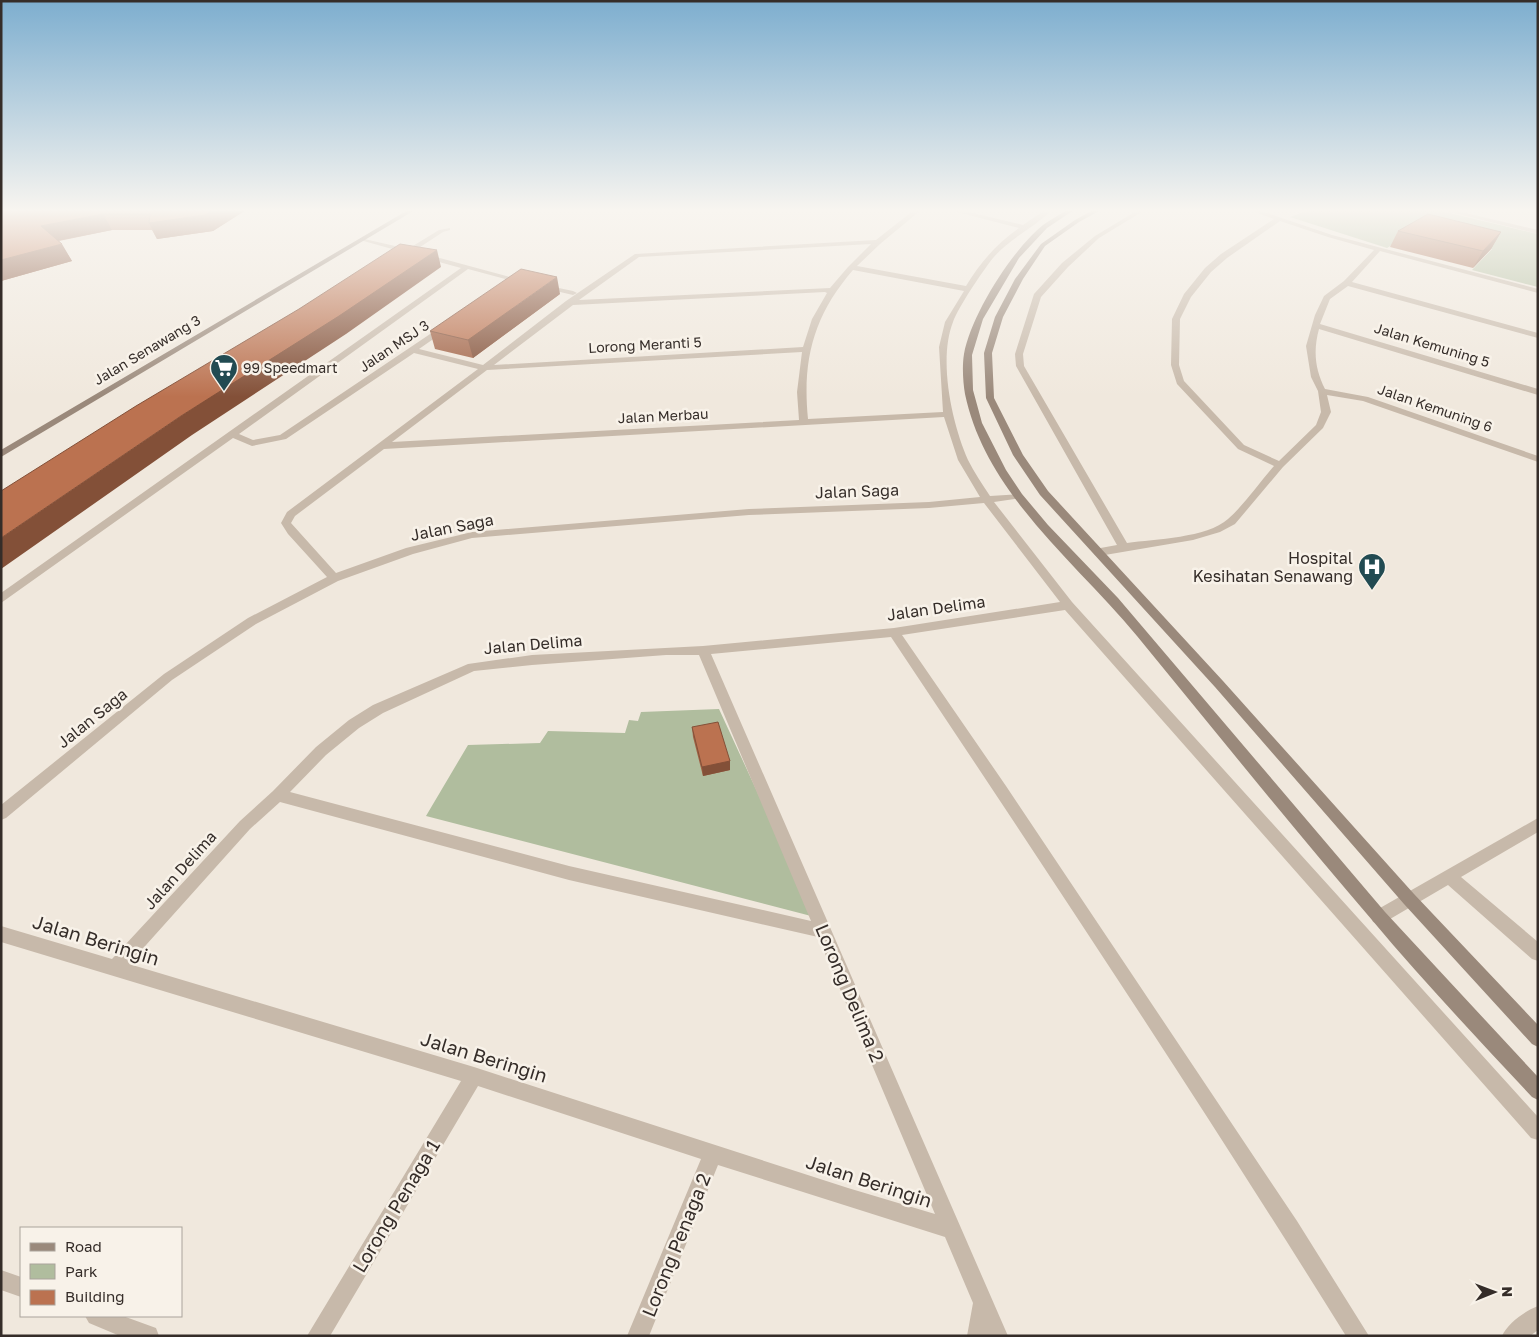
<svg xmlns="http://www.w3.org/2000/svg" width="1539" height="1337" font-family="'Golos Text',sans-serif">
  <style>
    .green { fill: #b0bd9e }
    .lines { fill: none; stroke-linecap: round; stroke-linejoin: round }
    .street { fill: #c7b9aa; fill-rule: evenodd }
    .secondary { fill: #9a897b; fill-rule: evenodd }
    .wall { fill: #a16245 }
    .shaded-wall { fill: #835038 }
    .building { fill: #bb7250; stroke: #835038 }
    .labels { text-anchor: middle; stroke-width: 5; stroke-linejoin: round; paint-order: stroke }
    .far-street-label { font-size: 14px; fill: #352d29; stroke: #f8f2e9 }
    .far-poi-label { font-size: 14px; fill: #352d29; stroke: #f8f2e9; text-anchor: start }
    .street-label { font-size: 16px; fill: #352d29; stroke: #f8f2e9 }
    .poi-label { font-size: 16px; fill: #352d29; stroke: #f8f2e9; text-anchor: end }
    .near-street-label { font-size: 19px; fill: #352d29; stroke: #f8f2e9 }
  </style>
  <rect width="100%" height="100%" fill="#f0e8dd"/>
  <path class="green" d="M 1309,210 L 1437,210 L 1538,234 L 1538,287 L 1472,270 L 1492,249 L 1418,229 L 1387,248 L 1290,217 Z
    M 719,709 L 815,917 L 426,816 L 468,745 L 540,743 L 548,731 L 625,733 L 629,720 L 638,721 L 641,712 Z"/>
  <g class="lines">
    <path class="street" d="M 914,210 L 921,210 L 880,244 L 857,266 L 966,286 C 980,263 997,243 1019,228 L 949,210 L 960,210 L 1023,225 L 1045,210 L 1052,210 C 1034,228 1010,238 993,258 C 982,272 959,306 953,322 C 938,360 952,424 968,460 C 974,472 982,484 990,496 L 1022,494 L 1022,498 L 994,502 L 1072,602 L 1538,1117 L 1538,1140 L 1531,1138 L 1065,610 L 902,635 L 1006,786 L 1297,1221 L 1369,1336 L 1346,1336 C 1199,1100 1045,868 891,637 L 711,654 L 1008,1336 L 967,1336 L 973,1303 L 945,1237 L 718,1165 L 649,1336 L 627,1336 L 701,1159 L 478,1086 L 330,1336 L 307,1336 L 461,1081 L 1,942 L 1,926 L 112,959 L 240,821 L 273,791 L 316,747 L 349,720 L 373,705 L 468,664 L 532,655 L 703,646 L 894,628 L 1060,602 L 984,503 L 929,508 L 749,515 L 472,538 L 413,554 L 338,581 L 256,624 L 172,680 L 6,818 L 1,820 L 1,805 L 164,674 L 248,618 L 327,577 L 288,534 L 281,523 L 287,512 L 478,369 L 414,353 L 286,439 L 252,446 L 233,438 L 1,603 L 1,593 L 461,268 L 410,254 L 401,256 L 399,255 L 403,252 L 360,240 L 360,238 L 408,249 L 439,230 L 450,228 L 450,230 L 443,232 L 414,251 L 528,282 L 524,284 L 468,269 L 239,434 L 253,440 L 280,435 L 442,326 L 449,328 L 419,349 L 483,365 L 566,301 L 635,254 L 876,240 ZM 871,244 L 848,267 L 830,288 L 579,300 L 639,257 ZM 853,270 L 964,291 L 945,322 L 939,347 L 943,412 L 808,419 C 802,359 814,315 853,270 ZM 825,292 L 827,293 L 812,319 L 803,347 L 494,365 L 573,305 ZM 802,352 L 797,392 L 799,420 L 392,442 L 487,370 ZM 944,417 L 958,460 L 980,497 L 929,502 L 749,509 L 472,532 L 406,548 L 336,573 L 291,523 L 295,516 L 384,449 ZM 666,655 L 699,655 L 811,921 L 569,866 L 290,792 L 326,755 L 359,728 L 383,713 L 474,671 L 532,665 ZM 280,802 L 569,880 L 818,937 L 935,1214 L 848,1188 L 474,1067 L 129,964 L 250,829 Z
      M 1138,210 L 1145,210 L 1099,238 L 1068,267 L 1041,297 L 1023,354 L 1024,366 L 1127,543 C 1155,539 1207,538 1228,519 C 1245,504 1259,483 1274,466 L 1238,449 L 1177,384 L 1171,365 L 1172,319 L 1184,294 L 1205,268 L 1221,254 L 1274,219 L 1249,210 L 1258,210 L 1332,235 L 1538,289 L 1538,293 L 1380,251 L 1352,282 L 1538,333 L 1538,338 L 1348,286 L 1330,299 L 1320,324 L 1538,389 L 1538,395 L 1319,329 C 1313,351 1315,369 1325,389 L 1368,397 L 1538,456 L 1538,462 L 1363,401 L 1327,395 L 1331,412 L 1323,428 L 1283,467 L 1235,524 L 1220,532 L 1193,540 L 1099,556 L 1095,555 L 1094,552 L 1095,549 L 1117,545 L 1016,366 L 1015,354 L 1034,294 L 1062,263 L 1095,236 ZM 1280,221 L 1328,237 L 1374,250 L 1344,281 L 1324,296 L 1315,315 L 1306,346 L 1311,377 L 1318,391 L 1321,412 L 1316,425 L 1279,461 L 1244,445 L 1184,381 L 1179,365 L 1180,319 L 1191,297 L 1211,272 L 1227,258 Z
      M 1442,210 L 1453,210 L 1538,230 L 1538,234 Z
      M 540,284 L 573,291 L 577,293 L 573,295 L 543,288 L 539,286 Z
      M 1538,818 L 1538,832 L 1461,877 L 1538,942 L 1538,961 L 1532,959 L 1448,885 L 1385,922 L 1379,924 L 1373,922 L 1371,917 L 1373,912 Z
      M 1,1270 L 21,1277 L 21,1297 L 1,1290 Z
      M 1538,1306 L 1538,1330 L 1530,1336 L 1502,1336 C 1508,1323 1525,1311 1538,1306 Z
      M 85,1316 L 123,1316 L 156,1328 L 159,1336 L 120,1336 L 89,1323 Z"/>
    <path class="secondary" d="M 408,210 L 415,210 L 1,457 L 1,450 Z
      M 1067,210 L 1074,210 L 1047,228 L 1019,258 L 983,319 L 972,355 L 973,390 L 982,423 L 1006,470 L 1022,494 L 1048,525 L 1118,598 L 1385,912 L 1538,1077 L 1538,1100 L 1532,1097 C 1478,1039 1423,981 1372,920 C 1292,827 1215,731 1137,636 C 1075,561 986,494 965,394 C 963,382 962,366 964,354 C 971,315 1012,250 1043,225 C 1050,220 1059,215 1067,210 Z
      M 1093,210 L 1101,210 L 1079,222 L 1045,246 L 1023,279 L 1003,317 L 992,353 L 994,398 L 1023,455 L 1048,491 L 1223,681 L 1414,894 L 1538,1025 L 1538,1047 L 1532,1044 L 1404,904 L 1215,687 L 1040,495 L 1013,455 L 986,398 L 984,353 L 995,317 L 1015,279 L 1041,244 L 1075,220 Z"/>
  </g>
  <path class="wall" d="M 1,210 L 246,210 L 213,231 L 157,239 L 152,230 L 112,230 L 59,241 L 72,261 L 1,281 Z
    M 1398,231 L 1501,232 L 1491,249 L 1473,268 L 1390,247 Z
    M 560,294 L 473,358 L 435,349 L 430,331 Z
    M 692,727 L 730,761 L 730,770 L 703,776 L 693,737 Z"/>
  <path class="shaded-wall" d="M 213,210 L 246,210 L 213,231 L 157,239 L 149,223 Z
    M 103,214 L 112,230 L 51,242 L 41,226 Z
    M 1501,232 L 1491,249 L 1473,268 L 1483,251 Z
    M 62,244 L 72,261 L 1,281 L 1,260 Z
    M 437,250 L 441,267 L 346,334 L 192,435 L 1,569 L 1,538 L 181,416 Z
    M 557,277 L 560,294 L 473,358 L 468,340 Z
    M 730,761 L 730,770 L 703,776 L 702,767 Z"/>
  <path class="building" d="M 1,210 L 213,210 L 205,215 L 149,223 L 150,214 L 103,214 L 41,226 L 62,244 L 1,260 Z
    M 1428,214 L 1501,232 L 1483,251 L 1398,231 Z
    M 400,244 L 437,250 L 339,316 L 181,416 L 1,538 L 1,491 L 136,406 L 299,309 Z
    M 521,269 L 557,277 L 468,340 L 430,331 Z
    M 718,722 L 730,761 L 702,767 L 692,727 Z"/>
  <linearGradient id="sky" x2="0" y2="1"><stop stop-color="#7daecf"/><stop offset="0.53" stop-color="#f8f5f0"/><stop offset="1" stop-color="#f8f5f0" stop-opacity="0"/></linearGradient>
  <rect width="1539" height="397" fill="url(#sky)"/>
  <defs>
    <symbol id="supermarket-pin" viewBox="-11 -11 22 30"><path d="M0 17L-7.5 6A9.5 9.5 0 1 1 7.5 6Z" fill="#224b52" stroke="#f8f2e9"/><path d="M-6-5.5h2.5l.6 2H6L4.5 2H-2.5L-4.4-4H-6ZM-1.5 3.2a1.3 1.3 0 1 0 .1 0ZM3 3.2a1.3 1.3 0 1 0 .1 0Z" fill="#fff"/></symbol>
    <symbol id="hospital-pin" viewBox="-11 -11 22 30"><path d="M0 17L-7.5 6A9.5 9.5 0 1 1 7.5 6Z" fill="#224b52" stroke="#f8f2e9"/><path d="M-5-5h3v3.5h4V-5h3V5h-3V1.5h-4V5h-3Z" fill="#fff"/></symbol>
  </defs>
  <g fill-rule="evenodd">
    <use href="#supermarket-pin" x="208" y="352" width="32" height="43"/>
    <use href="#hospital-pin" x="1356" y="551" width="32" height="43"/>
  </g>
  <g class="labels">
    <g class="far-street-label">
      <text transform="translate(645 345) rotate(-3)" y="5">Lorong Meranti 5</text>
      <text transform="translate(1432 345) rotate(17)" y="5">Jalan Kemuning 5</text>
      <text transform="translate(394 346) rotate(-34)" y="5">Jalan MSJ 3</text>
      <text transform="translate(147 350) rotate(-31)" y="5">Jalan Senawang 3</text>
      <text transform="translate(1435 408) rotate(19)" y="5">Jalan Kemuning 6</text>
      <text transform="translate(663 416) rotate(-3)" y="5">Jalan Merbau</text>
    </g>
    <g class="far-poi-label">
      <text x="243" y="373">99 Speedmart</text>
    </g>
    <g class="street-label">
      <text transform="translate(857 491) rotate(-2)" y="6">Jalan Saga</text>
      <text transform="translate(452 527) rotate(-11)" y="6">Jalan Saga</text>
      <text transform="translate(936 608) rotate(-8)" y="6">Jalan Delima</text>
      <text transform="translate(533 644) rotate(-5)" y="6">Jalan Delima</text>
      <text transform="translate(92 718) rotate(-39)" y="6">Jalan Saga</text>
      <text transform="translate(180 870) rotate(-48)" y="6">Jalan Delima</text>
    </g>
    <g class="poi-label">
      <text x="1353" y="564">Hospital<tspan x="1353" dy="18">Kesihatan Senawang</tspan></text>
    </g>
    <g class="near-street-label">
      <text transform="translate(96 940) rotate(17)" y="7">Jalan Beringin</text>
      <text transform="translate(850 993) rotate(67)" y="7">Lorong Delima 2</text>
      <text transform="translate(484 1057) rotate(17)" y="7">Jalan Beringin</text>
      <text transform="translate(869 1181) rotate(18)" y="7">Jalan Beringin</text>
      <text transform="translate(396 1206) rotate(-59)" y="7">Lorong Penaga 1</text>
      <text transform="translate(676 1245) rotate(-68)" y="7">Lorong Penaga 2</text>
    </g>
  </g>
  <rect width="1539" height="1337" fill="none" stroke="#352d29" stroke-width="5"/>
  <rect x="20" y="1227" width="162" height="90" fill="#f8f2e9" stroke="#aaa39c"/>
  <rect x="30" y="1243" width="25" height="8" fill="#9a897b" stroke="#aaa39c"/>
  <text x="65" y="1252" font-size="15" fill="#352d29">Road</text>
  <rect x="30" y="1264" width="25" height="15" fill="#b0bd9e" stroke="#aaa39c"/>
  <text x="65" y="1277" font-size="15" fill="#352d29">Park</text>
  <rect x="30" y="1290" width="25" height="15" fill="#bb7250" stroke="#aaa39c"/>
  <text x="65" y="1302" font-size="15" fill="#352d29">Building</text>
  <g transform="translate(1494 1292) rotate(89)" stroke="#f8f2e9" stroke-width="4" paint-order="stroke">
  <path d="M0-4L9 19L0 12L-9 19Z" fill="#352d29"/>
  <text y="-8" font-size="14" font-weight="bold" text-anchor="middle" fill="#352d29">N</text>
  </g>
</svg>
